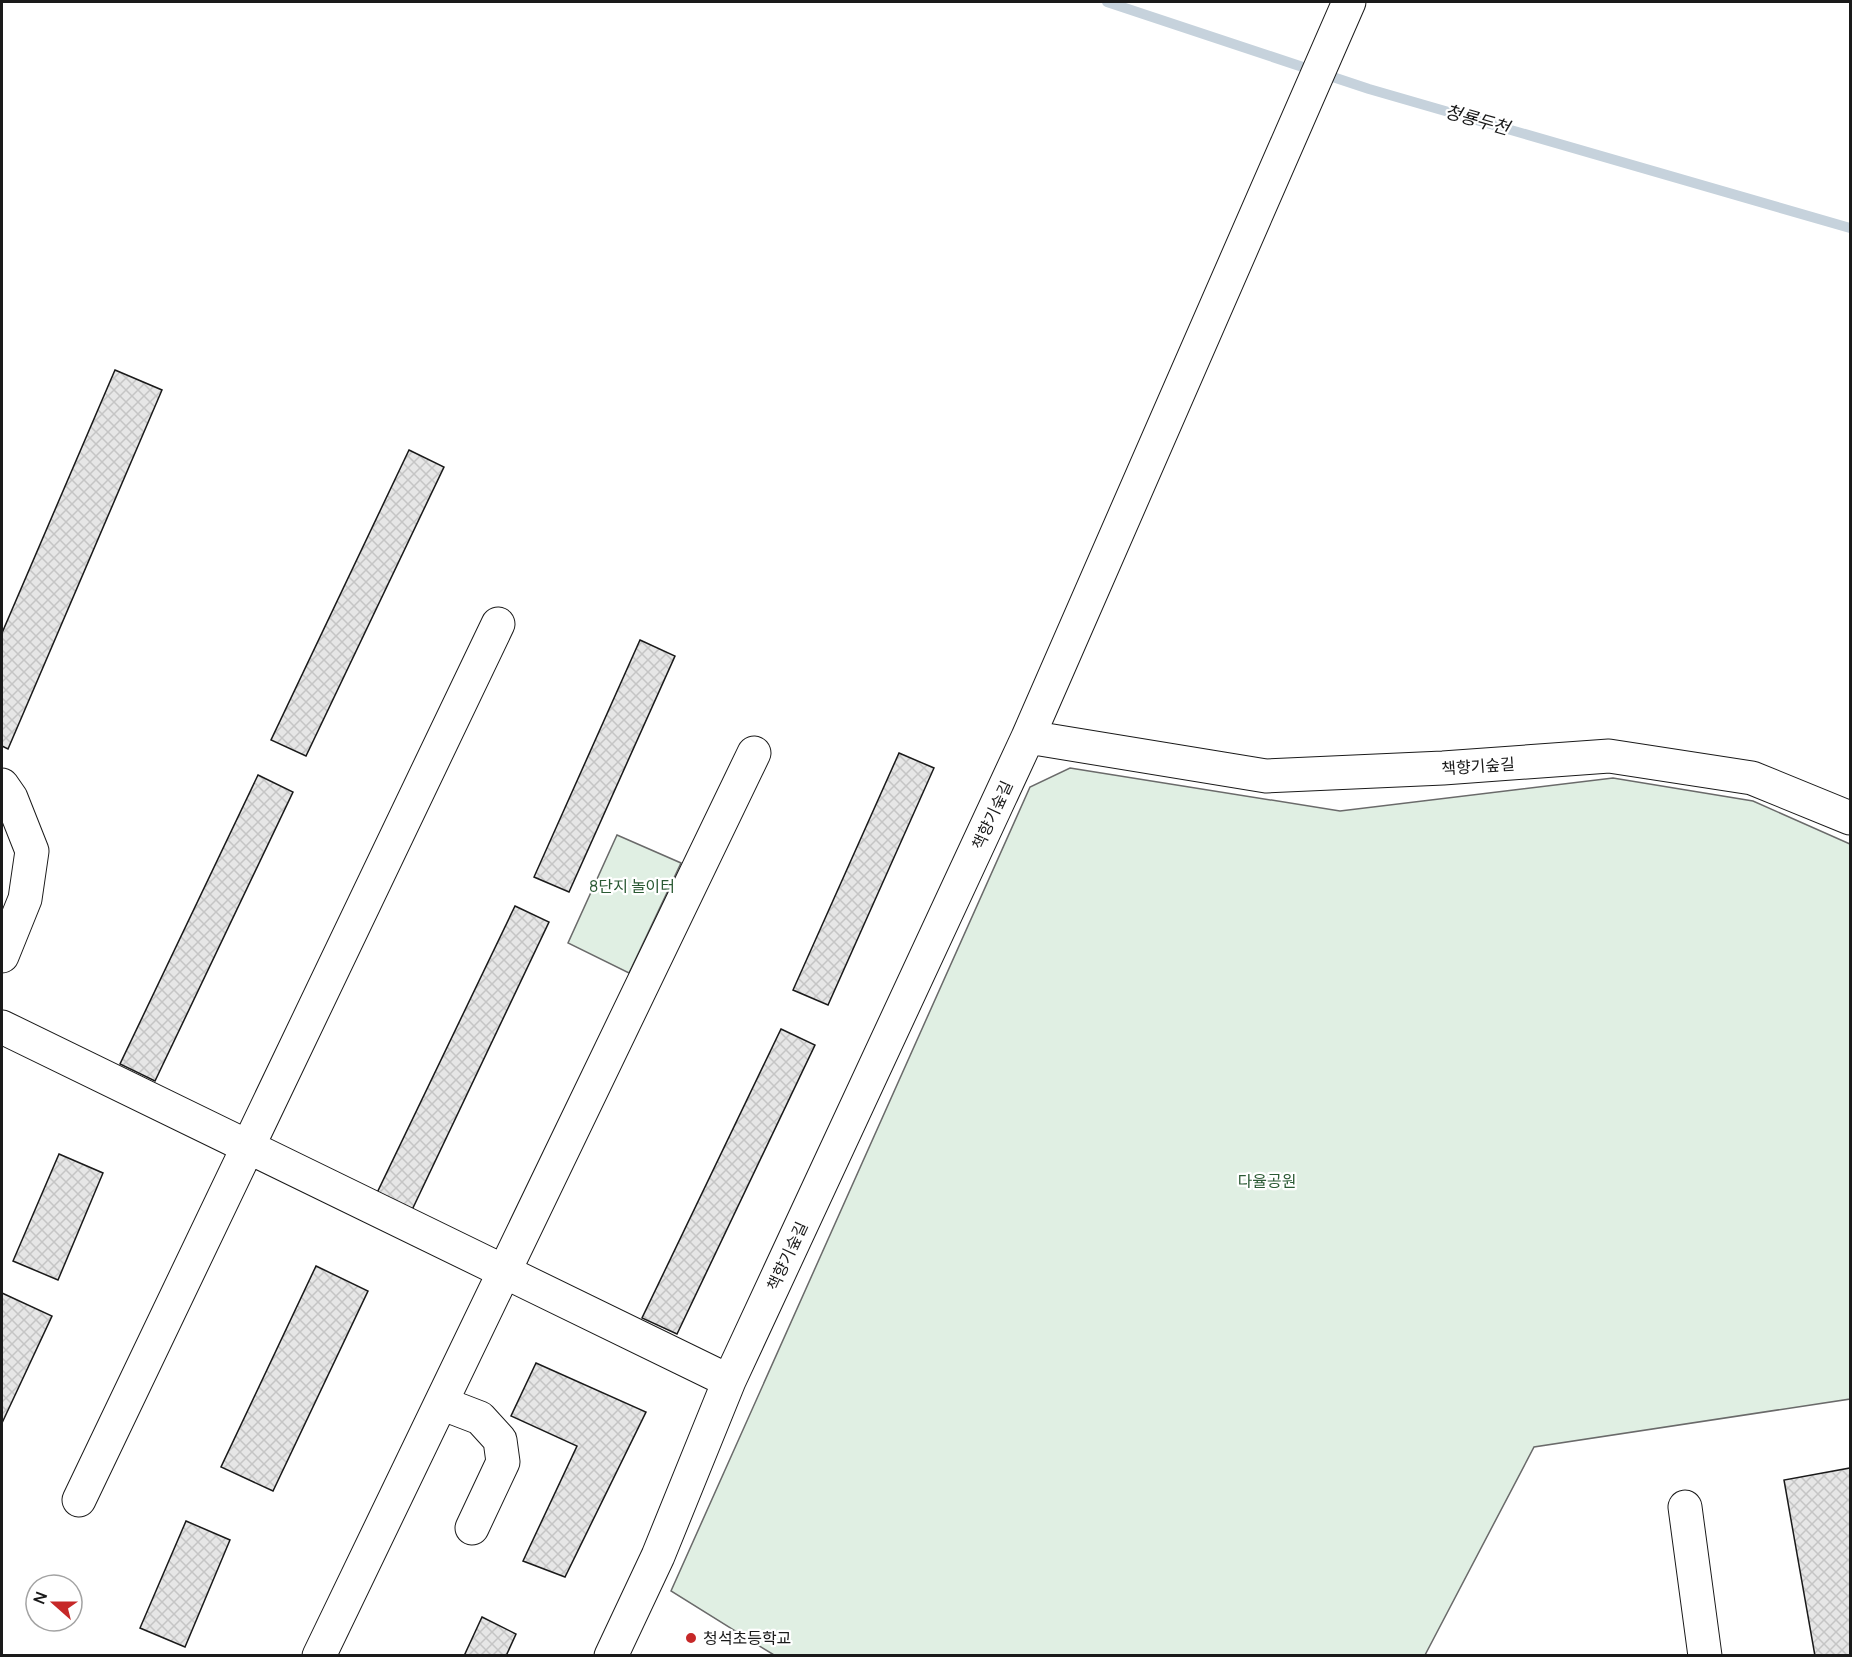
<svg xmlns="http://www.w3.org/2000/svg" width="1852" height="1657" font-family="Manrope,'Noto Sans KR',sans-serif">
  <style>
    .park { fill: #e0efe3; stroke: #6a6a6a; stroke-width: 1.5 }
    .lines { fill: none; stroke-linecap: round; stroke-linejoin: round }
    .stream { stroke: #c6d2dc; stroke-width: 10 }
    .building { fill: url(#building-cross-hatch); stroke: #1a1a1a; stroke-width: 1.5 }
    .minor-casing { stroke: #1a1a1a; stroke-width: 35 }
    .minor { stroke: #fff; stroke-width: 33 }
    .poi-dot { fill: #c62828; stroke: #fff; stroke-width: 2 }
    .labels { text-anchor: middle; stroke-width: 4.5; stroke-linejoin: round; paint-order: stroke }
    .street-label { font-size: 16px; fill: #1a1a1a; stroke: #fff }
    .park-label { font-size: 16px; fill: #2b5a34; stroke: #fff }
    .poi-label { font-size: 16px; fill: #1a1a1a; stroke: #fff; text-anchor: start }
    .water-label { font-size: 18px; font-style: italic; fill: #1a1a1a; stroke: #fff }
  </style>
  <defs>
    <pattern id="building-cross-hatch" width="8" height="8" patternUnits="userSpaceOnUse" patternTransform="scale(1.5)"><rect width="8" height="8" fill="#e6e6e6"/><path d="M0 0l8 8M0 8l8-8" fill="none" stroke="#c5c5c5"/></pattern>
  </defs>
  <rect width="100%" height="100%" fill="#fff"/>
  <path class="park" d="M 1070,768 L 1340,811 L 1613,778 L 1753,801 L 1850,844 L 1850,1399 L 1534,1447 L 1425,1655 L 774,1655 L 671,1591 L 1030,787 Z
    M 617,835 L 681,863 L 629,973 L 568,943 Z"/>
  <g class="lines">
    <path class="stream" d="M 1107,2 L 1369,89 L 1850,228"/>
  </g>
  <path class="building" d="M 115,370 L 162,390 L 8,749 L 2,746 L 2,633 Z
    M 409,450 L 444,467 L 306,756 L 271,740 Z
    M 640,640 L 675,656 L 569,892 L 534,877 Z
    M 899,753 L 934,768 L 828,1005 L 793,990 Z
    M 258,775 L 293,792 L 155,1081 L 120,1064 Z
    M 515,906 L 549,922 L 411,1212 L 376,1195 Z
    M 781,1029 L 815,1045 L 677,1334 L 642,1318 Z
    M 59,1154 L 103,1173 L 58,1280 L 13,1261 Z
    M 316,1266 L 368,1291 L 273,1491 L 221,1467 Z
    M 2,1293 L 52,1316 L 2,1423 Z
    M 536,1363 L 646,1412 L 565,1577 L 523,1561 L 577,1446 L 511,1416 Z
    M 1850,1468 L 1850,1656 L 1815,1656 L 1784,1480 Z
    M 186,1521 L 230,1540 L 185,1647 L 140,1628 Z
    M 482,1617 L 516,1634 L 506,1656 L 464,1656 Z"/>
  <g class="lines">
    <defs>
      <path id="minor" d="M 1028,737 L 1349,2
        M 2,785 L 11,798 L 32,851 L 25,899 L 2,956
        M 2,1027 L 729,1381
        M 441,1403 L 480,1418 L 500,1440 L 503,1462 L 472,1528
        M 79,1500 L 498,624
        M 1685,1507 L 1705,1656
        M 319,1656 L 754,753
        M 611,1656 L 658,1556 L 729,1381 L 1028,737 L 1266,776 L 1443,768 L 1609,756 L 1752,778 L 1850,818"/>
    </defs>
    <use href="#minor" class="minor-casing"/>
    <use href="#minor" class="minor"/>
  </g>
  <circle class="poi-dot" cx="691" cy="1638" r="6"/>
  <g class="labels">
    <g class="street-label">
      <text transform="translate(1478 766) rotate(-4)" y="6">책향기숲길</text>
      <text transform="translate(992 815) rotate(-65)" y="6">책향기숲길</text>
      <text transform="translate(787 1256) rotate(-65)" y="6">책향기숲길</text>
    </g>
    <g class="park-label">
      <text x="632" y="892">8단지 놀이터</text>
      <text x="1267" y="1187">다율공원</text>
    </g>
    <g class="poi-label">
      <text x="703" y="1644">청석초등학교</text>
    </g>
    <g class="water-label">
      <text transform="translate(1477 120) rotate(16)" y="6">청룡두천</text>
    </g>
  </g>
  <rect width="1852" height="1657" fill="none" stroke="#1a1a1a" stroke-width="6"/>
  <g transform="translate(54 1603) rotate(291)"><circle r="28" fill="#ffffff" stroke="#a3a3a3" stroke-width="1.5"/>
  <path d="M0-4.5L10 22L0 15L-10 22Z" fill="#c62828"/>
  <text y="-9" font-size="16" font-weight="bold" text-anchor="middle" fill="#1a1a1a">N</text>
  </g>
</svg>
